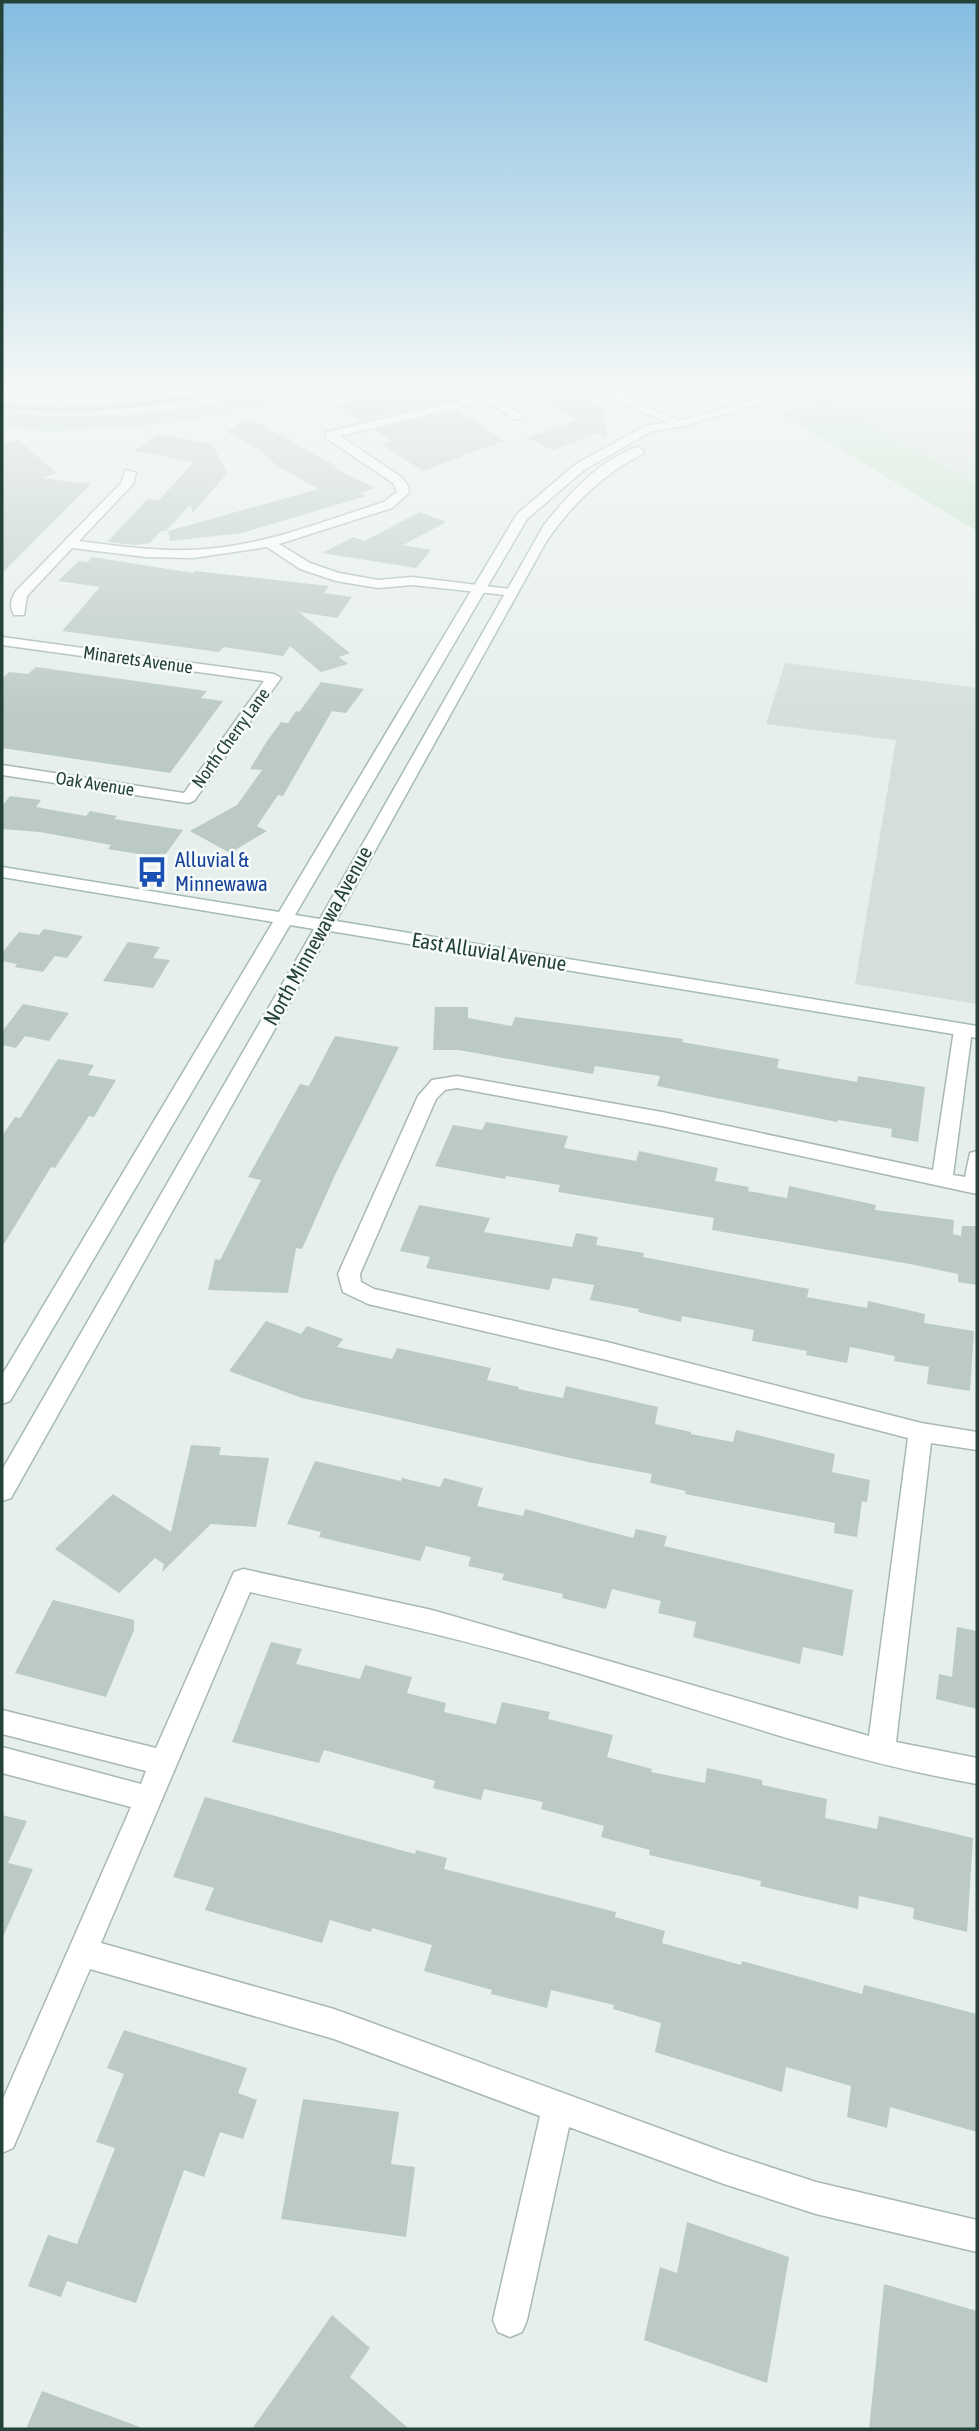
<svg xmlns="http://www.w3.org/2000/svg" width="979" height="2431" font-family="'Asap Condensed',sans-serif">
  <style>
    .built { fill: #d4dfda }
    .green { fill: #bfe0c8 }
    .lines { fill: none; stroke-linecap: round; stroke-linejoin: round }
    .stream { stroke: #8ec9d4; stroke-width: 4.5 }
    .building { fill: #bbcac4 }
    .street-casing { stroke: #a8b8b2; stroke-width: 3 }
    .secondary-casing { stroke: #a4bbb3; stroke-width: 3 }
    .street { fill: #fff; fill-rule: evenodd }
    .secondary { fill: #fff; fill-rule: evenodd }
    .labels { text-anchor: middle; stroke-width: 5; stroke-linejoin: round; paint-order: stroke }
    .far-street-label { font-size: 18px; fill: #24423a; stroke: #f7fbf9 }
    .transit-label { font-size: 21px; fill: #164399; stroke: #f7fbf9; text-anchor: start }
    .street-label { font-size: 21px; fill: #24423a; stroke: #f7fbf9 }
  </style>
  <rect width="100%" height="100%" fill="#e6efeb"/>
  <path class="built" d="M 2,389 L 172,389 L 89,398 L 35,396 Z
    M 860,389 L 977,389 L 977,485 L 827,398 Z
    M 785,663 L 977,688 L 977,1004 L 855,984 L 896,740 L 766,724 Z"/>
  <path class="green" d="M 294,389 L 349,389 C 234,413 120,439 2,428 L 2,411 C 99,426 199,407 294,389 Z
    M 827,398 L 977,485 L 977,531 L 779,413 Z"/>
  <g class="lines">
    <path class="stream" d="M 2,406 C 82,415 157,404 236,389"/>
  </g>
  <path class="building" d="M 390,389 L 425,389 L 445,402 L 360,421 L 334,406 L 369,397 L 365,394 Z
    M 562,389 L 571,389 L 602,408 L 607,438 L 599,433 L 553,450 L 527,438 L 578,420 L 537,395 Z
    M 458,410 L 505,441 L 470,453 L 462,453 L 464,456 L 423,471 L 381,444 L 392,441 L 374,430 Z
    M 251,419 L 338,467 L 334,468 L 375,488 L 360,493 L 366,496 L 242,533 L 170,541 L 168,531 L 318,489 L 276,465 L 258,449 L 227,432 L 243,421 Z
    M 157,434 L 212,444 L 227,473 L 193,513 L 190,505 L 166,531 L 161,531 L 150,543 L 135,545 L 107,542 L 148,499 L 159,500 L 194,462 L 134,451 Z
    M 18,440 L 57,473 L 42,478 L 91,484 L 2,573 L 2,444 Z
    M 420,512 L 446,522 L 403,545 L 431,550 L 416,568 L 322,553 L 353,537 L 364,541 Z
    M 92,557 L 193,573 L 195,571 L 329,586 L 324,593 L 352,597 L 337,618 L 299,612 L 350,653 L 339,657 L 348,664 L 321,672 L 290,646 L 283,656 L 224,647 L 219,652 L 62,631 L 100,587 L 58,581 L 79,561 L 88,562 Z
    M 36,667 L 207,691 L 201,698 L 223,701 L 170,773 L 2,748 L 2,679 L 9,672 L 28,674 Z
    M 321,682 L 364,689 L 346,713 L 332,711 L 283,796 L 278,795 L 257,826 L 267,831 L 230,853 L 190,831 L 237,805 L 262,770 L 250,769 L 267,741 L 281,722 L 288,723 L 296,711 L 299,712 Z
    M 10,796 L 41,800 L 36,807 L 86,816 L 90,811 L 117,816 L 114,819 L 183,830 L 163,858 L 108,849 L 111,845 L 40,832 L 2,829 L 2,806 Z
    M 44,929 L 83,936 L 67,958 L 55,956 L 43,972 L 15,967 L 17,964 L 2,961 L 2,953 L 19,932 L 39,935 Z
    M 128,942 L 160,947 L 153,958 L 170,960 L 153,988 L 103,981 Z
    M 23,1004 L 69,1013 L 49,1041 L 25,1036 L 16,1048 L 2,1045 L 2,1032 Z
    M 435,1007 L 468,1007 L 468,1018 L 512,1026 L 515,1017 L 683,1039 L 682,1042 L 779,1059 L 777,1068 L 857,1082 L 858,1076 L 925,1087 L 918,1142 L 891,1137 L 892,1129 L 838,1120 L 837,1122 L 657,1086 L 660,1076 L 595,1066 L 593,1074 L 459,1050 L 433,1050 Z
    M 335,1036 L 399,1047 L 335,1175 L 302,1249 L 296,1248 L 288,1293 L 208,1290 L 215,1259 L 220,1260 L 261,1180 L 248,1177 L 300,1084 L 309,1086 Z
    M 58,1059 L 94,1065 L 88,1075 L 116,1080 L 94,1117 L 89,1116 L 55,1168 L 51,1167 L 2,1247 L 2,1136 L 15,1117 L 20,1118 Z
    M 486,1122 L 568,1136 L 564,1148 L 636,1161 L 639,1151 L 718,1168 L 715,1181 L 749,1187 L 748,1191 L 787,1198 L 789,1186 L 876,1205 L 875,1210 L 954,1220 L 953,1234 L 961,1236 L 962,1226 L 977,1226 L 977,1285 L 958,1282 L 958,1274 L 910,1264 L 712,1230 L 714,1218 L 558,1192 L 560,1185 L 506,1176 L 505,1179 L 435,1166 L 453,1125 L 482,1130 Z
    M 419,1205 L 490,1218 L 484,1232 L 572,1247 L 576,1233 L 598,1237 L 596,1245 L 644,1253 L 643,1257 L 809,1289 L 807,1297 L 867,1308 L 868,1301 L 925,1314 L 924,1323 L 974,1331 L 970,1391 L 927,1384 L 929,1367 L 894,1361 L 895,1356 L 850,1347 L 847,1363 L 806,1355 L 807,1351 L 752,1341 L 754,1330 L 682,1316 L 681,1322 L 638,1312 L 639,1309 L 590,1300 L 594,1285 L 553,1278 L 549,1290 L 426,1268 L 430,1257 L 400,1251 Z
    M 266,1321 L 301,1334 L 307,1326 L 343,1339 L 337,1347 L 392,1359 L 397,1348 L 491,1368 L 487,1380 L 519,1387 L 518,1389 L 563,1398 L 566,1386 L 658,1407 L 655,1424 L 691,1432 L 691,1434 L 733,1442 L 736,1430 L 835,1454 L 832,1472 L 870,1480 L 867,1502 L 862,1501 L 857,1537 L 834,1533 L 835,1523 L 685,1494 L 686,1491 L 650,1483 L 652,1474 L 588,1462 L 302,1398 L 229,1371 Z
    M 191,1445 L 221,1447 L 219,1455 L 269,1458 L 256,1527 L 211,1524 L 162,1572 L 164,1564 L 155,1558 L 119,1593 L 55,1549 L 113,1494 L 171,1532 Z
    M 315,1461 L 401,1481 L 402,1478 L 440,1487 L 444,1478 L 483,1488 L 477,1506 L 523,1516 L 525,1509 L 633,1538 L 636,1529 L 667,1536 L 664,1546 L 853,1590 L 843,1656 L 803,1647 L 800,1664 L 693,1637 L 696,1622 L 658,1613 L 661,1601 L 612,1589 L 606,1609 L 562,1598 L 563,1594 L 502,1580 L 504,1574 L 468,1566 L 471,1557 L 426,1546 L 420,1561 L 319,1537 L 321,1532 L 287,1524 Z
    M 53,1600 L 134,1620 L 134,1630 L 106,1697 L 15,1673 Z
    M 957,1627 L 977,1631 L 977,1709 L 936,1699 L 939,1674 L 952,1677 Z
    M 271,1642 L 302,1649 L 296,1664 L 360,1679 L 365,1665 L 412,1677 L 407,1693 L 446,1703 L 444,1712 L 496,1724 L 502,1702 L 550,1712 L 548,1719 L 613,1735 L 607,1757 L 652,1769 L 651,1772 L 705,1783 L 707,1768 L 762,1780 L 762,1785 L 827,1799 L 825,1818 L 877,1829 L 879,1816 L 973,1838 L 967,1932 L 913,1919 L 914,1908 L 859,1896 L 858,1909 L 760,1886 L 761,1881 L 649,1855 L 650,1850 L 601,1837 L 604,1826 L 541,1809 L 543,1802 L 484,1789 L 481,1800 L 433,1788 L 435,1781 L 324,1750 L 319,1763 L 232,1742 Z
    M 205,1797 L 415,1854 L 416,1850 L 447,1858 L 444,1869 L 616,1912 L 615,1917 L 665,1931 L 662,1943 L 741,1965 L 742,1961 L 862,1994 L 864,1985 L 977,2014 L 977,2132 L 890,2107 L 887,2128 L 847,2117 L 851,2086 L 786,2067 L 782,2092 L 655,2052 L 661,2023 L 613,2009 L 614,2005 L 551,1990 L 547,2008 L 491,1994 L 492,1990 L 424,1971 L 432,1945 L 372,1928 L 371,1932 L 330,1920 L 322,1943 L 205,1910 L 214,1888 L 173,1877 Z
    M 2,1815 L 27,1821 L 8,1863 L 33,1869 L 2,1939 Z
    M 124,2030 L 247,2068 L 238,2093 L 257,2100 L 243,2139 L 220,2132 L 204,2177 L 184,2170 L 136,2303 L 67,2281 L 61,2297 L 28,2286 L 48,2235 L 77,2244 L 115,2148 L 96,2142 L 124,2074 L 107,2068 Z
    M 303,2099 L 399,2112 L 391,2164 L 415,2167 L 406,2237 L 281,2219 Z
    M 687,2222 L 789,2257 L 767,2383 L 644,2340 L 660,2267 L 677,2273 Z
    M 884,2284 L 977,2311 L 977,2429 L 869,2429 Z
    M 332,2315 L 370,2348 L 350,2377 L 409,2429 L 252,2429 Z
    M 42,2391 L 140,2427 L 139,2429 L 26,2429 Z"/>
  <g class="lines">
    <defs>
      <path id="street" d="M 510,389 L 530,389 L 498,399 L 522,415 L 522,419 L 514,419 L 487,401 L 340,436 L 401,477 L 408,486 L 409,493 L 392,508 L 279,544 L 310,563 L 339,573 L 378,580 L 412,577 L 510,589 L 517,593 L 515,596 L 412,585 L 378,588 L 336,581 L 300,569 L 267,547 L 193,558 L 146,557 L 72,548 L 27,596 L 24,615 L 14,615 C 9,607 11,598 16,591 L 121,483 L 126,470 L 136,473 L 133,484 L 79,541 C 116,546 154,551 191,550 C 258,548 321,522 384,502 L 397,492 L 393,483 L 326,438 L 326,432 Z
        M 609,389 L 621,389 L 628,398 L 685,424 L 675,426 L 620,402 Z
        M 2,637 L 274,674 L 281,678 L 194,801 L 188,803 L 2,775 L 2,765 L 184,793 L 264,681 L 2,645 Z
        M 963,1024 L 972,1030 L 953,1175 L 965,1177 L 970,1153 L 977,1151 L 977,1194 L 662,1126 L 457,1088 L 445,1090 L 436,1099 L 360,1274 L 361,1282 L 374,1289 L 607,1342 L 921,1423 L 977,1432 L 977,1450 L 931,1443 L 896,1742 L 977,1758 L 977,1784 C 829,1758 688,1705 544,1663 C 447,1635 349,1614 250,1592 L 101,1943 L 334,2009 L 724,2152 L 816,2182 L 977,2220 L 977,2252 L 816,2214 L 724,2184 L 569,2127 L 527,2320 L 522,2332 L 510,2337 L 498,2332 L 493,2320 L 540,2116 L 334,2039 L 90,1969 L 13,2148 L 2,2153 L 2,2101 L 131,1807 L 2,1773 L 2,1747 L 141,1784 L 146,1771 L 2,1734 L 2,1710 L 156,1748 L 234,1572 L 243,1569 L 432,1610 L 869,1736 L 908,1438 L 607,1360 L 368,1304 L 343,1292 L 338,1274 L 418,1096 L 432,1080 L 457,1076 L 662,1112 L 933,1170 L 954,1030 Z"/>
      <path id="secondary" d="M 793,389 L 812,389 L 683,426 L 652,431 L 584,470 L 527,519 L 295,915 L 320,919 L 544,525 C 568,495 600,459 638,447 L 644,451 L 642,454 C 602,475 571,505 546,542 L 336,921 L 977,1026 L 977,1038 L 330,931 L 11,1498 L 2,1501 L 2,1470 L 314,929 L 290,925 L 10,1401 L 2,1404 L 2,1375 L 273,922 L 2,877 L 2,867 L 279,912 L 517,514 L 576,464 L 645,426 L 678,421 Z"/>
    </defs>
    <use href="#street" class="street-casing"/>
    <use href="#secondary" class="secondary-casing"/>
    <use href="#street" class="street"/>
    <use href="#secondary" class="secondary"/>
  </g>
  <linearGradient id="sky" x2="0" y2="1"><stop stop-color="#84bce0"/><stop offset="0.53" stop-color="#f4f8f6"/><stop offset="1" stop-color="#f4f8f6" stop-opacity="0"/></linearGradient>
  <rect width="979" height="729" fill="url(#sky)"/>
  <defs>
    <symbol id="bus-bare" viewBox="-9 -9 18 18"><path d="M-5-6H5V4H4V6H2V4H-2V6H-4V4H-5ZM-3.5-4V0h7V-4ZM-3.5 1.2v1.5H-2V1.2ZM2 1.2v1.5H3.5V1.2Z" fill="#1a4fb4" stroke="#f7fbf9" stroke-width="2.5" paint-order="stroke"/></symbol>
  </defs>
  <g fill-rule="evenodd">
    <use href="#bus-bare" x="130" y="850" width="44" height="44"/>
  </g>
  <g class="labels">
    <g class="far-street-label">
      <text transform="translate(138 660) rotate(8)" y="6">Minarets Avenue</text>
      <text transform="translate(231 738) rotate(-54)" y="6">North Cherry Lane</text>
      <text transform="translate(95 784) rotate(9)" y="6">Oak Avenue</text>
    </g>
    <g class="transit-label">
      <text x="175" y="867">Alluvial &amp;<tspan x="175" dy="24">Minnewawa</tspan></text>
    </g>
    <g class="street-label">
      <text transform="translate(318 936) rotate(-61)" y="7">North Minnewawa Avenue</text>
      <text transform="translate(489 952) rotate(9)" y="7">East Alluvial Avenue</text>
    </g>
  </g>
  <rect width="979" height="2431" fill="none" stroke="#24423a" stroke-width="7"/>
</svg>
